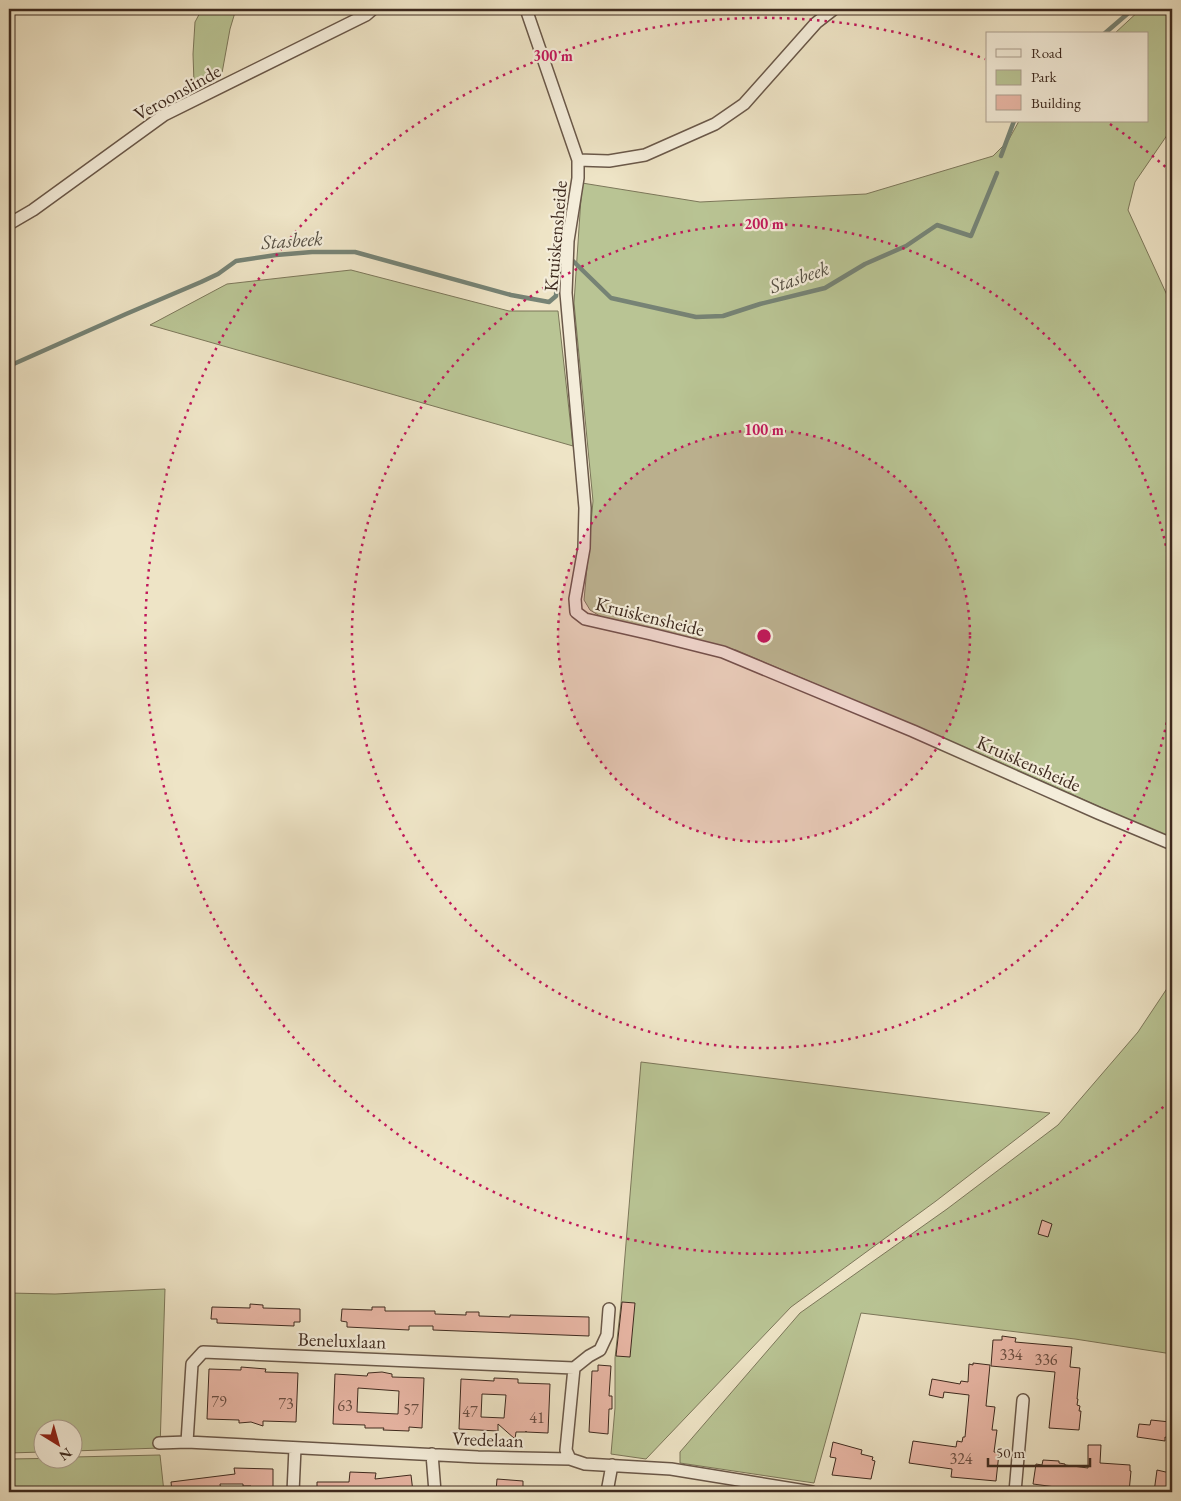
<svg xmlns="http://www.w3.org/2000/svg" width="1181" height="1501" font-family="'EB Garamond',serif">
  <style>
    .green { fill: #b9c494; stroke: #7c775a }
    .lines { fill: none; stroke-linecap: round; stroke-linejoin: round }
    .stream { stroke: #768375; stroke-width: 4.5 }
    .building { fill: #e9b7a6; stroke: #3e2a1f; fill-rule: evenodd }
    .minor-casing { stroke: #6a5849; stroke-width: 14 }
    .minor { stroke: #f4edda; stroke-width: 11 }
    .ring { fill: none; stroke: #c2185b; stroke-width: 2.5; stroke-dasharray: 2.5 5 }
    .labels { text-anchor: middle; stroke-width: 4.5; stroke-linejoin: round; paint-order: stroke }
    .number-label { font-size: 16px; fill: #694d41 }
    .street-label { font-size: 19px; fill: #3e2a1f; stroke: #f4edda }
    .water-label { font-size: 20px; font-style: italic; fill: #554f43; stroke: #f4edda }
    .centre { fill: #c2185b; stroke: #f4edda; stroke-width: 2.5 }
    .ring-label { font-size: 15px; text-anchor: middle; font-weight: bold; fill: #c2185b; stroke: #f4edda; stroke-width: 4.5; stroke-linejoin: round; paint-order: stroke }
  </style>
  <rect width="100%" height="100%" fill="#eee4c6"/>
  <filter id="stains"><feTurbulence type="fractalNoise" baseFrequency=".004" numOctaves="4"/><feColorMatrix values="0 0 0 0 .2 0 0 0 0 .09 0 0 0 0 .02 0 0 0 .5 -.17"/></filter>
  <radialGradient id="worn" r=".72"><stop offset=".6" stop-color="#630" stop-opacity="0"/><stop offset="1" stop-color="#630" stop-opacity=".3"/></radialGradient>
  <path class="green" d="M 202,9 L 236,9 L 230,29 L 222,73 L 194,83 L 193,54 L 195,22 Z
    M 1141,9 L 1172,9 L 1172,128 L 1135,182 L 1128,210 L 1172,306 L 1172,839 L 999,762 L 736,650 L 603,618 L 590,610 L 584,600 L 593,501 L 574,303 L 582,183 L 700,202 L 866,194 L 993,156 L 1008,141 L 1019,121 L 1147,121 L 1147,34 L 1114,34 Z
    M 351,270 L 509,311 L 558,311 L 573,446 L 150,325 L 227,284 Z
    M 1172,981 L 1172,1354 L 1075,1339 L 861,1313 L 814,1483 L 680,1463 L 680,1452 L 800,1313 L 947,1209 L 1058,1125 L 1138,1032 Z
    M 641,1062 L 1050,1113 L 936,1201 L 791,1307 L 646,1459 L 611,1454 L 615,1408 L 615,1358 L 621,1304 Z
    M 165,1289 L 160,1448 L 73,1451 L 72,1428 L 42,1428 L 42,1452 L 9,1453 L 9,1293 L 55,1294 Z
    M 160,1455 L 164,1492 L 9,1492 L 9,1459 L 72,1458 L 73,1457 Z"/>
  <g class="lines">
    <path class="stream" d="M 1104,34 L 1133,9
      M 1001,156 L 1014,121
      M 572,260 L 611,298 L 696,317 L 723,316 L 760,304 L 825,288 L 865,264 L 906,246 L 937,225 L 971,236 L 997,173
      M 9,366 L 126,314 L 201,282 L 218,274 L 236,261 L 276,255 L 312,252 L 355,252 L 511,295 L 549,302 L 556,296 L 558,261"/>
  </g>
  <path class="building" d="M 1042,1220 L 1052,1224 L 1048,1237 L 1038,1234 Z
    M 622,1302 L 635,1303 L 630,1357 L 616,1356 Z
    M 250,1304 L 263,1305 L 263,1308 L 300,1309 L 300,1322 L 294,1322 L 294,1326 L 217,1323 L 217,1319 L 211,1319 L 212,1307 L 250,1308 Z
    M 372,1307 L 385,1307 L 385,1311 L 435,1311 L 435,1314 L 466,1315 L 466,1312 L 479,1312 L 479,1316 L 510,1317 L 510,1315 L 589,1317 L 589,1336 L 433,1330 L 433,1326 L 409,1326 L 409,1330 L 347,1327 L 347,1322 L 341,1321 L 342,1309 L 372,1310 Z
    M 1002,1336 L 1016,1338 L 1015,1342 L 1072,1347 L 1070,1367 L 1080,1368 L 1077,1399 L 1078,1399 L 1077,1405 L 1080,1406 L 1079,1411 L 1081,1411 L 1079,1430 L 1049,1428 L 1055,1372 L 991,1366 L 993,1340 L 1002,1340 Z
    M 973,1363 L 990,1365 L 986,1406 L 995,1407 L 992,1430 L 997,1430 L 994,1452 L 999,1453 L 996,1481 L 951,1477 L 952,1469 L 909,1463 L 913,1441 L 956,1447 L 957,1441 L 962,1442 L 963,1437 L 965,1437 L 969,1395 L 944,1392 L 943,1398 L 929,1395 L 932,1379 L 960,1384 L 961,1381 L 968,1382 L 969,1364 L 973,1365 Z
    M 598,1365 L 611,1366 L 609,1396 L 612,1396 L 612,1409 L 609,1409 L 608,1434 L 589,1432 L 592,1371 L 598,1371 Z
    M 241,1367 L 266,1369 L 265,1372 L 298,1373 L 296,1422 L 263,1421 L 263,1426 L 251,1422 L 239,1423 L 239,1420 L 207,1419 L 209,1369 L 241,1370 Z
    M 382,1372 L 392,1374 L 392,1377 L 424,1378 L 422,1428 L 409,1427 L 409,1431 L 383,1430 L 384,1428 L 365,1428 L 365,1425 L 333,1424 L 335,1374 L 367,1376 L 368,1373 ZM 358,1388 L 399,1391 L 398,1414 L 357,1412 Z
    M 494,1378 L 518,1379 L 518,1383 L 550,1384 L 548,1433 L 526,1432 L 526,1431 L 526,1432 L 516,1432 L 515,1439 L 498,1424 L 498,1431 L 459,1429 L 461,1379 L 494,1381 ZM 482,1394 L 506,1395 L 504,1418 L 481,1417 Z
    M 1151,1420 L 1170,1422 L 1168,1438 L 1165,1437 L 1165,1441 L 1137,1437 L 1139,1424 L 1150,1425 Z
    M 833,1442 L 862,1450 L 861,1454 L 873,1457 L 872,1460 L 875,1461 L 871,1479 L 832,1475 L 836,1458 L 830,1457 Z
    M 1088,1445 L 1101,1445 L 1100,1463 L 1130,1465 L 1130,1471 L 1131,1471 L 1129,1492 L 1093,1492 L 1033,1484 L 1036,1464 L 1042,1465 L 1043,1460 L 1059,1461 L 1059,1463 L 1065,1464 L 1065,1465 L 1088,1468 Z
    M 234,1468 L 273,1469 L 273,1492 L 256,1492 L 256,1489 L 251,1489 L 251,1486 L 243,1486 L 243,1484 L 220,1484 L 221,1492 L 172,1492 L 171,1482 L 235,1474 Z
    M 1157,1470 L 1170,1473 L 1166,1492 L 1154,1492 Z
    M 350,1472 L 376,1473 L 375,1479 L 411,1475 L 413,1492 L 317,1492 L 317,1482 L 349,1482 Z
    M 497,1479 L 523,1481 L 523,1492 L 496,1492 Z"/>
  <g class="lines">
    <defs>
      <path id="minor" d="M 526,9 L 578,160 L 578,178 L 568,241 L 566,293 L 585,508 L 584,548 L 575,599 L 576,612 L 585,619 L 651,634 L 723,652 L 913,731 L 1098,813 L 1172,844
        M 578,160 L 609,161 L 645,155 L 715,124 L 744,104 L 816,23 L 834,9
        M 9,224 L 33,210 L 164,115 L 366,15 L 373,9
        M 574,1368 L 589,1356 L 600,1350 L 607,1335 L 609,1309
        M 187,1442 L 192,1364 L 203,1352 L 574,1368 L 566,1450 L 570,1459
        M 159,1443 L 187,1442 L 478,1457 L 570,1459 L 585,1464 L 671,1469 L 812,1492
        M 432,1454 L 435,1492
        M 293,1492 L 295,1448
        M 607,1492 L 612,1465
        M 1015,1492 L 1023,1400"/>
    </defs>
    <use href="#minor" class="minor-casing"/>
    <use href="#minor" class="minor"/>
  </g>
  <circle cx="764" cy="636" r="206" fill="#c2185b" fill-opacity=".12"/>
  <g class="ring">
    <circle cx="764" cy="636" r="206"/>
    <path d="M1172 693A412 412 0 1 1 1172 579"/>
    <path d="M1169 1102A618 618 0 1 1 985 59M1110 124A618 618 0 0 1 1169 170"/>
  </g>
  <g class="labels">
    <g class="number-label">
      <text x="1011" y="1360">334</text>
      <text x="1046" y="1365">336</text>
      <text x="219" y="1407">79</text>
      <text x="286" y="1409">73</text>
      <text x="345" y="1411">63</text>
      <text x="411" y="1415">57</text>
      <text x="470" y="1417">47</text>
      <text x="537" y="1423">41</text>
      <text x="961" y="1464">324</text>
    </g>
    <g class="street-label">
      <text transform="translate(177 92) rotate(-29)" y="7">Veroonslinde</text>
      <text transform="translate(555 236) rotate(-85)" y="7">Kruiskensheide</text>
      <text transform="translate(650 616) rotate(14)" y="7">Kruiskensheide</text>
      <text transform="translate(1029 763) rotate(24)" y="7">Kruiskensheide</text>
      <text transform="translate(342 1340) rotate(2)" y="7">Beneluxlaan</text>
      <text transform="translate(488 1439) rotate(2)" y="7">Vredelaan</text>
    </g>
    <g class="water-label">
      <text transform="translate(292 240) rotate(-4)" y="7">Stasbeek</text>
      <text transform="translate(799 277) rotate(-19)" y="7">Stasbeek</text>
    </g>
  </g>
  <circle cx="764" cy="636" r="8" class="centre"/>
  <g class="ring-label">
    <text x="553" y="61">300 m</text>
    <text x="764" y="229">200 m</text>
    <text x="764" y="435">100 m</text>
  </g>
  <rect width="1181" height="1501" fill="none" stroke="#eee4c6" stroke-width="30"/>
  <rect x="10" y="10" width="1161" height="1481" fill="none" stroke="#3e2a1f" stroke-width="2.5"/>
  <rect x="15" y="15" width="1151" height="1471" fill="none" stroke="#3e2a1f"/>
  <rect x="986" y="32" width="162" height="90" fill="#f4edda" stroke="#ab9f8f"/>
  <rect x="996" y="49" width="25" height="8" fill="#f4edda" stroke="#ab9f8f"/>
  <text x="1031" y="58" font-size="15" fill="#3e2a1f">Road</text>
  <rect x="996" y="70" width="25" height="15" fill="#b9c494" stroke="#ab9f8f"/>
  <text x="1031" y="82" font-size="15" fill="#3e2a1f">Park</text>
  <rect x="996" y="95" width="25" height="15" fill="#e9b7a6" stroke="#ab9f8f"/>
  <text x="1031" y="108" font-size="15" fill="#3e2a1f">Building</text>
  <g transform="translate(58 1444) rotate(143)"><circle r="24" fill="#f4edda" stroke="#ab9f8f"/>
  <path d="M0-4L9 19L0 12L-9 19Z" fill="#8f2418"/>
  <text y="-8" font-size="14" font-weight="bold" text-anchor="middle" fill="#3e2a1f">N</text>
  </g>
  <path d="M988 1458v8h102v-8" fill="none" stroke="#3e2a1f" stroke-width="2.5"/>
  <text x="996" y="1458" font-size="15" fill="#3e2a1f" stroke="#f4edda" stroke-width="4" paint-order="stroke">50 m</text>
  <rect width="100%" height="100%" filter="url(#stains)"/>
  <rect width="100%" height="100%" fill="url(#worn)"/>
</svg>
